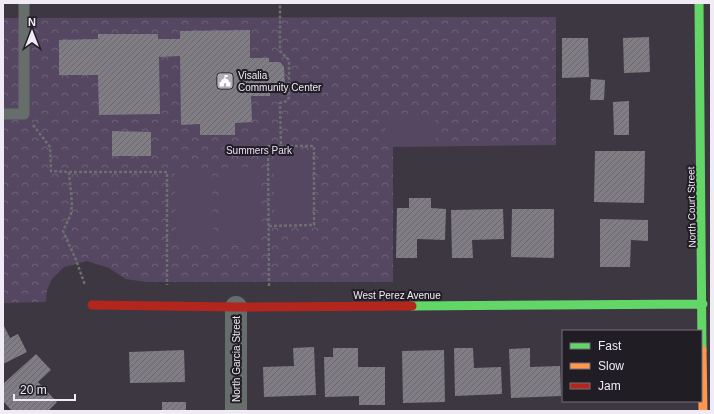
<svg xmlns="http://www.w3.org/2000/svg" width="714" height="414" font-family="Helvetica,sans-serif">
  <style>
    .park { fill: url(#park-crowns) }
    .garden { fill: #554761 }
    .building { fill: url(#building-hatch) }
    .lines { fill: none; stroke-linecap: round; stroke-linejoin: round }
    .path { stroke: #6c6e70; stroke-width: 2.5; stroke-dasharray: 3 2; stroke-linecap: butt }
    .lane { stroke: #666e6c; stroke-width: 11 }
    .street { stroke: #666e6c; stroke-width: 22 }
    .fast { stroke: #63d668; stroke-width: 9 }
    .slow { stroke: #ff974d; stroke-width: 9 }
    .jam { stroke: #b3261e; stroke-width: 9 }
    .labels { text-anchor: middle; stroke-width: 4; stroke-linejoin: round; paint-order: stroke }
    .poi-label { font-size: 10px; fill: #f1ebf6; stroke: #211d24; text-anchor: start }
    .park-label { font-size: 10px; fill: #ecdcfa; stroke: #211d24 }
    .street-label { font-size: 10px; fill: #f1ebf6; stroke: #211d24 }
  </style>
  <defs>
    <pattern id="park-crowns" width="20" height="18" patternUnits="userSpaceOnUse"><rect width="20" height="18" fill="#554761"/><path d="M2 6a3 3 0 1 1 6 0M12 15a3 3 0 1 1 6 0" fill="none" stroke="#6e6278"/></pattern>
    <pattern id="building-hatch" width="6" height="6" patternUnits="userSpaceOnUse"><rect width="6" height="6" fill="#817d85"/><path d="M-1 1l2-2M0 6l6-6M5 7l2-2" fill="none" stroke="#6a676d"/></pattern>
  </defs>
  <rect width="100%" height="100%" fill="#3c3740"/>
  <path class="park" d="M 556,17 L 556,145 L 393,147 L 393,282 L 146,282 L 126,279 L 109,268 L 87,261 L 64,267 L 52,279 L 47,290 L 46,302 L 3,303 L 3,18 Z"/>
  <path class="garden" d="M 435,118 L 436,141 L 386,142 L 385,119 Z
    M 312,151 L 312,222 L 275,222 L 274,152 Z
    M 258,167 L 259,240 L 221,241 L 220,168 Z
    M 212,168 L 213,241 L 176,241 L 175,169 Z"/>
  <path class="building" d="M 250,30 L 250,58 L 269,58 L 269,62 L 280,62 L 284,67 L 285,88 L 279,93 L 270,93 L 270,96 L 251,96 L 252,122 L 235,123 L 235,135 L 200,135 L 200,124 L 181,125 L 180,56 L 159,57 L 160,114 L 99,115 L 98,75 L 59,75 L 59,40 L 98,39 L 98,34 L 158,34 L 158,39 L 180,39 L 180,31 Z
    M 649,37 L 650,72 L 624,73 L 623,38 Z
    M 562,38 L 588,38 L 589,77 L 562,78 Z
    M 591,79 L 605,80 L 604,100 L 590,100 Z
    M 629,101 L 629,135 L 614,135 L 613,102 Z
    M 112,131 L 151,132 L 151,156 L 112,156 Z
    M 595,151 L 645,151 L 644,203 L 594,202 Z
    M 409,198 L 431,198 L 431,208 L 446,209 L 445,240 L 417,239 L 417,258 L 396,258 L 397,208 L 409,208 Z
    M 503,209 L 504,239 L 472,240 L 473,258 L 452,258 L 451,210 Z
    M 512,209 L 554,209 L 554,258 L 511,257 Z
    M 600,219 L 648,220 L 648,241 L 631,240 L 630,267 L 600,267 Z
    M 3,324 L 10,338 L 18,334 L 27,352 L 3,364 Z
    M 314,347 L 316,395 L 264,397 L 263,367 L 294,366 L 293,348 Z
    M 333,348 L 358,348 L 358,367 L 385,367 L 385,405 L 359,405 L 359,396 L 325,397 L 324,357 L 333,357 Z
    M 454,348 L 473,348 L 474,368 L 501,367 L 502,394 L 455,396 Z
    M 530,348 L 530,367 L 560,366 L 561,396 L 511,398 L 509,349 Z
    M 184,350 L 185,382 L 130,383 L 129,352 Z
    M 444,350 L 445,402 L 403,403 L 402,351 Z
    M 36,354 L 51,370 L 38,382 L 57,402 L 48,411 L 12,411 L 3,401 L 3,384 Z
    M 162,402 L 186,402 L 186,411 L 162,411 Z"/>
  <g class="lines">
    <path class="path" d="M 33,125 L 50,147 L 51,171 L 69,172 L 72,204 L 71,214 L 63,231 L 76,260 L 85,285
      M 69,172 L 167,172 L 167,285
      M 269,226 L 314,225 L 314,146 L 281,146
      M 269,286 L 268,146 L 281,146 L 280,103 L 287,101 L 289,97 L 289,60 L 280,51 L 280,3"/>
    <path class="lane" d="M 3,114 L 24,114 L 24,3"/>
    <path class="street" d="M 236,411 L 236,307"/>
    <path class="fast" d="M 699,3 L 702,350
      M 412,306 L 703,304"/>
    <path class="slow" d="M 702,350 L 703,411"/>
    <path class="jam" d="M 92,305 L 236,307 L 412,306"/>
  </g>
  <defs>
    <symbol id="civic-square" viewBox="-11 -11 22 22"><rect x="-9" y="-9" width="18" height="18" rx="4" fill="#b2acb6" stroke="#211d24"/><path d="M-.6-6.5H3V-4.5H.6V-3L4-1V1h2V6H-6V1h2V-1L-.6-3ZM-1.2 2.5V6h2.4V2.5Z" fill="#fff"/></symbol>
  </defs>
  <g fill-rule="evenodd">
    <use href="#civic-square" x="215" y="71" width="20" height="20"/>
  </g>
  <g class="labels">
    <g class="poi-label">
      <text x="238" y="79">Visalia<tspan x="238" dy="12">Community Center</tspan></text>
    </g>
    <g class="park-label">
      <text x="259" y="154">Summers Park</text>
    </g>
    <g class="street-label">
      <text transform="translate(691 207) rotate(-91)" y="4">North Court Street</text>
      <text x="397" y="299">West Perez Avenue</text>
      <text transform="translate(236 359) rotate(-90)" y="4">North Garcia Street</text>
    </g>
  </g>
  <rect width="714" height="414" fill="none" stroke="#f1ebf6" stroke-width="8"/>
  <rect x="562" y="330" width="140" height="72" fill="#211d24" stroke="#746f78"/>
  <rect x="570" y="343" width="20" height="6" fill="#63d668" stroke="#746f78"/>
  <text x="598" y="350" font-size="12" fill="#f1ebf6">Fast</text>
  <rect x="570" y="363" width="20" height="6" fill="#ff974d" stroke="#746f78"/>
  <text x="598" y="370" font-size="12" fill="#f1ebf6">Slow</text>
  <rect x="570" y="383" width="20" height="6" fill="#b3261e" stroke="#746f78"/>
  <text x="598" y="390" font-size="12" fill="#f1ebf6">Jam</text>
  <g transform="translate(32 32)" stroke="#211d24" stroke-width="3" paint-order="stroke">
  <path d="M0-3L7 15L0 10L-7 15Z" fill="#f1ebf6"/>
  <text y="-6" font-size="11" font-weight="bold" text-anchor="middle" fill="#f1ebf6">N</text>
  </g>
  <path d="M14 394v6h61v-6" fill="none" stroke="#f1ebf6" stroke-width="2"/>
  <text x="20" y="394" font-size="12" fill="#f1ebf6" stroke="#211d24" stroke-width="3" paint-order="stroke">20 m</text>
</svg>
